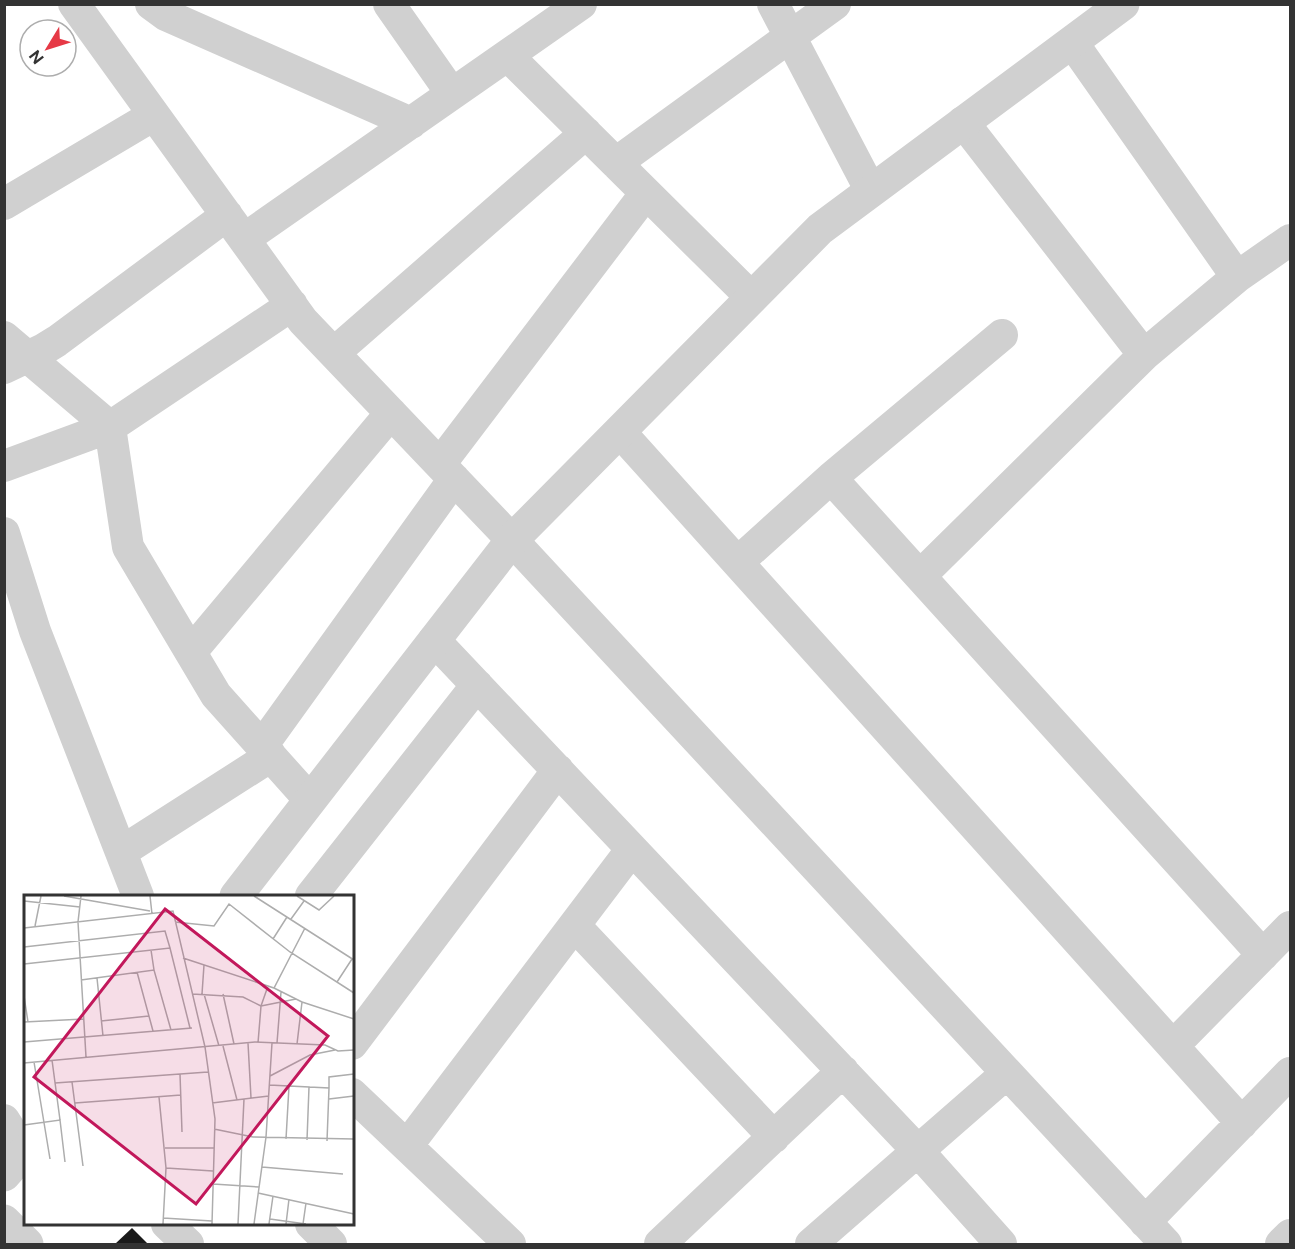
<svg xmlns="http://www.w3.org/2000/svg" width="1295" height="1249" font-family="'Public Sans',sans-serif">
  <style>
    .building { fill: #1a1a1a }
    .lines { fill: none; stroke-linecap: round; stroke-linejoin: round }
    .minor { stroke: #d0d0d0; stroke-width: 32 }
    .tertiary { stroke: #d0d0d0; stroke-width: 33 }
    .inset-road { fill: none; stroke: #adadad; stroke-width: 1.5 }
    .view { fill: #c2185b; fill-opacity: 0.15; stroke: #c2185b; stroke-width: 3 }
    .inset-edge { fill: none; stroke: #333; stroke-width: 3 }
  </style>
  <rect width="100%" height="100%" fill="#fff"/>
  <path class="building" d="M 132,1228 L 148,1244 L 115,1244 Z"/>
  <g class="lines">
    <path class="minor" d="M 74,4 L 303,321 L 512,540 L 1166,1244
      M 151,4 L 166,15 L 411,123
      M 389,4 L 452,94
      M 773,4 L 871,191
      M 1072,42 L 1237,277
      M 508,56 L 752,298
      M 963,122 L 1144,355
      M 616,163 L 835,4
      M 4,204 L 154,115
      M 244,239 L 581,4
      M 292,305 L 110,427 L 128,547 L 216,695 L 310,800
      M 4,337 L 110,427 L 4,466
      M 334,353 L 586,133
      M 4,368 L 44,349 L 57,341 L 227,215
      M 620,432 L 1242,1123
      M 440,464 L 646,193
      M 831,478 L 1263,955
      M 4,533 L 35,631 L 138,896
      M 738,562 L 831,478 L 1002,335
      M 920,576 L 1144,355 L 1237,277 L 1290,240
      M 434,640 L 918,1151 L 1001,1244
      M 191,652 L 391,413
      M 262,746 L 454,479
      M 121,852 L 271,756
      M 311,896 L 477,685
      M 575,926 L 774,1137
      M 352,1044 L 558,770
      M 1173,1046 L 1290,927
      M 352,1094 L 510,1244
      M 4,1120 L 24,1152
      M 407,1146 L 632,849
      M 1145,1222 L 1290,1073
      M 167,1224 L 188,1244
      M 311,1224 L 331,1244
      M 660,1244 L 843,1071
      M 811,1244 L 1007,1073
      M 1281,1244 L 1290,1235"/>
    <path class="tertiary" d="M 236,896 L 512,540 L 820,229 L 1123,4
      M 4,1175 L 26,1150
      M 4,1221 L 27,1244"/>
  </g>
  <g transform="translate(24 895)">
    <rect width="330" height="330" fill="#fff"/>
    <path class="inset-road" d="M 40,1 L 126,16M 57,1 L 54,27 L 62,162M 126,1 L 128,19M 230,1 L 330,65M 273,1 L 295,15 L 310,1M 0,6 L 56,12M 267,24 L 280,6M 151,27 L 190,31 L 205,9 L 266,57 L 330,98M 11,31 L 17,1M 0,33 L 149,16 L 181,152 L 191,224 L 188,329M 249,44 L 263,22M 0,52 L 141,36 L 146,53M 127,55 L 130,75M 159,63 L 250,93 L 281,33M 0,69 L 146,53 L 166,133M 113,77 L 129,136M 73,83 L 79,141M 57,85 L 130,75 L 147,135M 313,87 L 328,64M 244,91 L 237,111 L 272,104M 250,93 L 278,107 L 273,149M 168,99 L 219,102 L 237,111 L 234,148M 178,99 L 180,70M 180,99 L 195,151M 199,99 L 210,149M 0,101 L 4,127M 278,107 L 330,124M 77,126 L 125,121M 0,127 L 60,124M 0,147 L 168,133M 224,148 L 227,203M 253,148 L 257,97M 199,151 L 213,205M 28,165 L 36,225M 10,167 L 26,264M 0,168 L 231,147 L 301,150 L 314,156 L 330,155M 156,179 L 158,237M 246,181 L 286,160 L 311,155M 48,187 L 59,271M 31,188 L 184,177M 245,190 L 285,192 L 283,245M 285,192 L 305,193 L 303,246M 305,193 L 305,182 L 330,179M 135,202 L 142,273 L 139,329M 305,204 L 330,201M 51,208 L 157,200M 188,208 L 245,201M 0,230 L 36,225 L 41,267M 190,234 L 229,242 L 330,244M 262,244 L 265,191M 141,253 L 190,253M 238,272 L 319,279M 142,273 L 189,276M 189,289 L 235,292M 234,298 L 330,319M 139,323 L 188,326M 246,324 L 282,329M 214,329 L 220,204M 230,329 L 242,242 L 248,148M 245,329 L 249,301M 262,329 L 265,304M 279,329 L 282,308"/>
    <path class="view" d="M 141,14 L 304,141 L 172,309 L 10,182 Z"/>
    <rect width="330" height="330" class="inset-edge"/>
  </g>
  <rect width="1295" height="1249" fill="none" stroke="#333333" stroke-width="12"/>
  <g transform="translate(48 48) rotate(232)"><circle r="28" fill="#ffffff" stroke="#adadad" stroke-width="1.5"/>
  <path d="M0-4.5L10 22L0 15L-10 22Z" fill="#e63946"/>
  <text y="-9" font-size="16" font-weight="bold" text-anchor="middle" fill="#333333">N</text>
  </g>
</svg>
